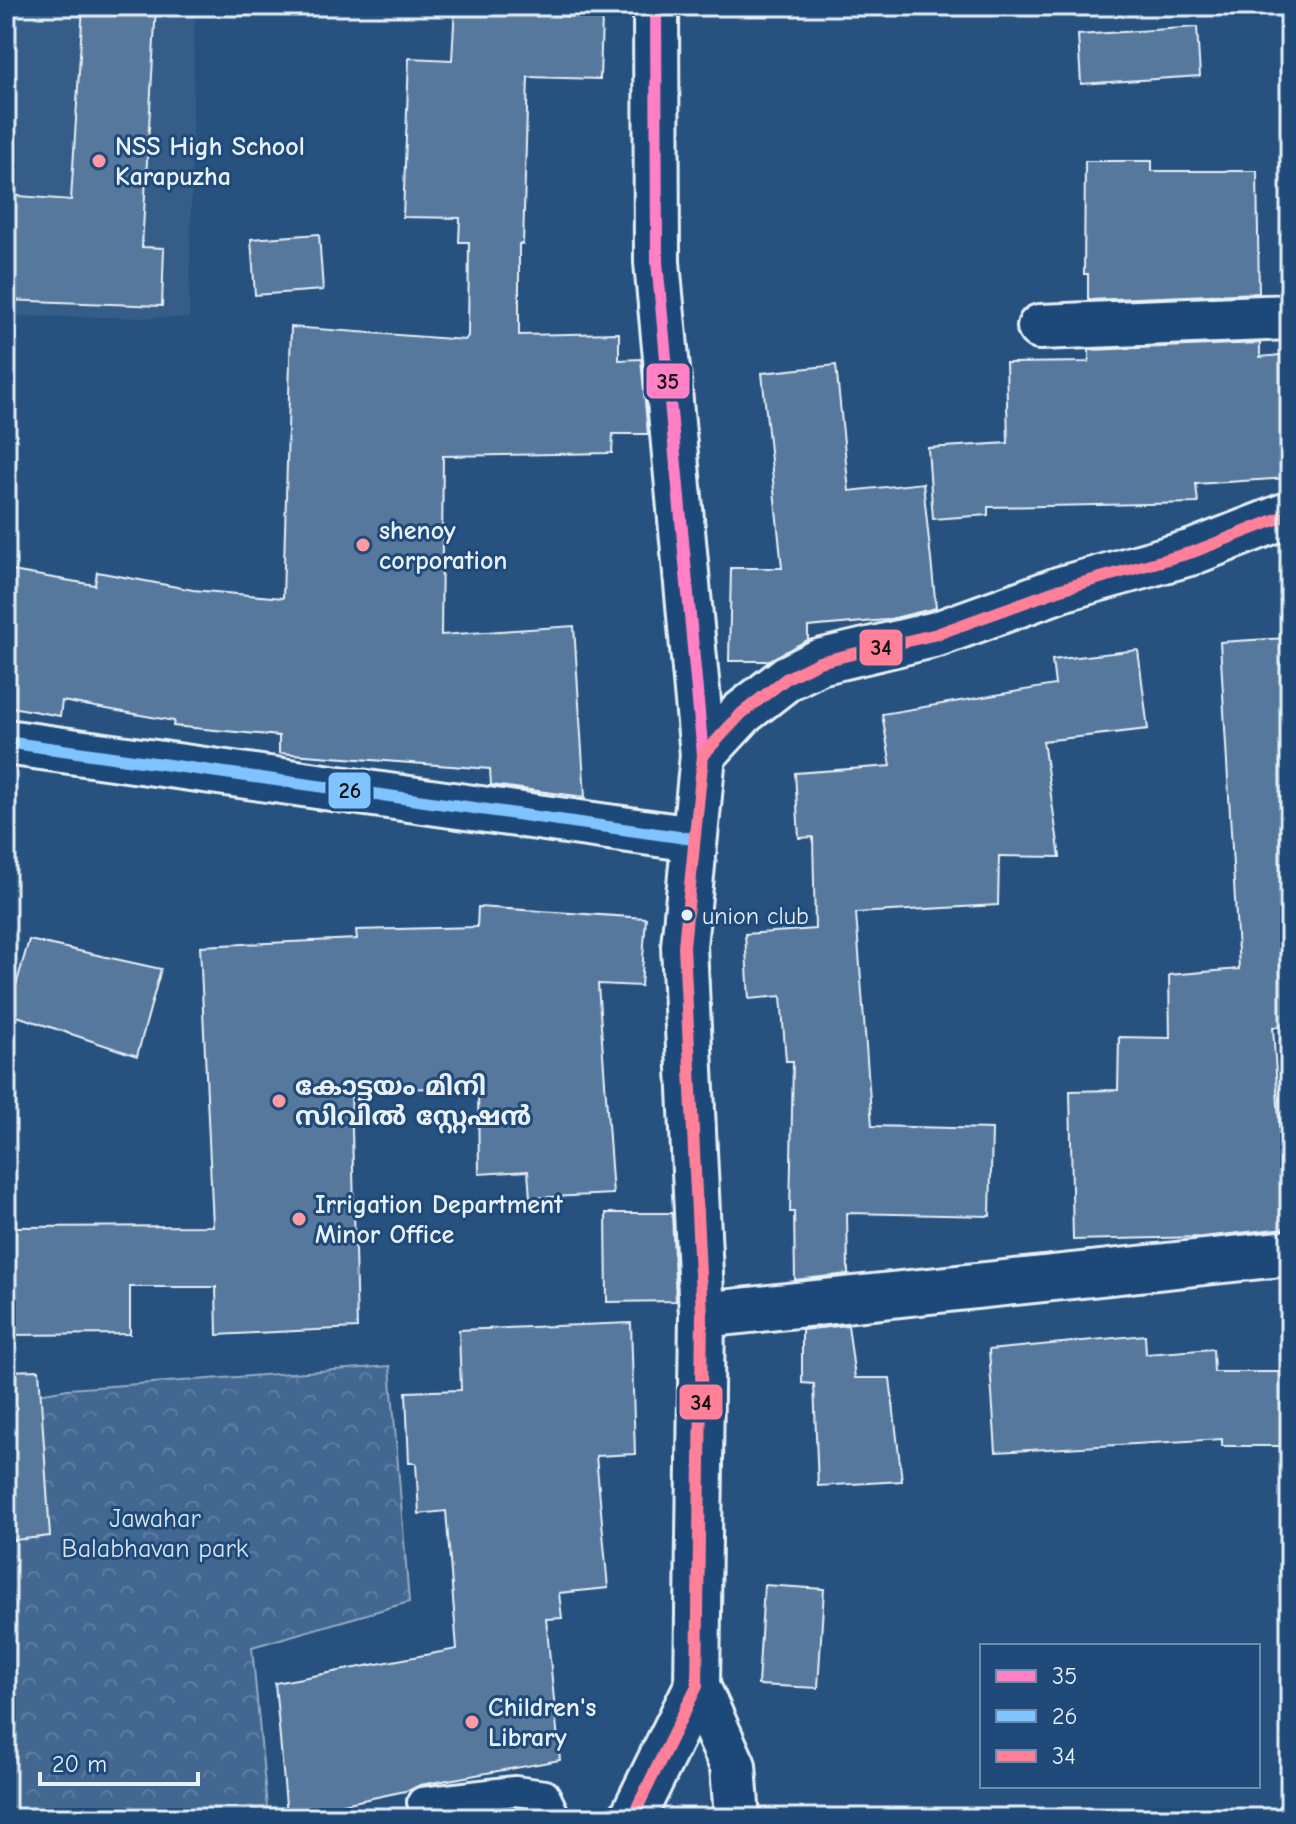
<svg xmlns="http://www.w3.org/2000/svg" width="1296" height="1824" font-family="'Comic Neue','Noto Sans Malayalam',sans-serif">
  <style>
    .built { fill: #355d88 }
    .park { fill: url(#park-crowns); stroke: #96acc4; stroke-width: 2 }
    .building { fill: #57789d; stroke: #e8f1f8; stroke-width: 2 }
    .lines { fill: none; stroke-linecap: round; stroke-linejoin: round }
    .service-casing { stroke: #e8f1f8; stroke-width: 34 }
    .minor-casing { stroke: #e8f1f8; stroke-width: 50 }
    .secondary-casing { stroke: #e8f1f8; stroke-width: 50 }
    .service { stroke: #1f4a7a; stroke-width: 28 }
    .minor { stroke: #1f4a7a; stroke-width: 44 }
    .secondary { stroke: #1f4a7a; stroke-width: 44 }
    .bus-1-casing { stroke: #1f4a7a; stroke-width: 18 }
    .bus-2-casing { stroke: #1f4a7a; stroke-width: 18 }
    .bus-3-casing { stroke: #1f4a7a; stroke-width: 18 }
    .bus-1 { stroke: #ff80c5; stroke-width: 12 }
    .bus-2 { stroke: #80c4ff; stroke-width: 12 }
    .bus-3 { stroke: #ff8098; stroke-width: 12 }
    .poi-dot { fill: #ff9aa2; stroke: #1f4a7a; stroke-width: 3 }
    .bus-dot { fill: #e8f1f8; stroke: #1f4a7a; stroke-width: 3 }
    .labels { text-anchor: middle; stroke-width: 6; stroke-linejoin: round; paint-order: stroke }
    .bus-label { font-size: 24px; fill: #e8f1f8; stroke: #1f4a7a; text-anchor: start }
    .poi-label { font-size: 26px; font-weight: bold; fill: #e8f1f8; stroke: #1f4a7a; text-anchor: start }
    .park-label { font-size: 26px; fill: #d8e3ee; stroke: #1f4a7a }
    .line-badge { stroke: #1f4a7a; stroke-width: 3 }
    .pale-badge-label { font-size: 22px; text-anchor: middle; font-weight: bold; fill: #111 }
  </style>
  <defs>
    <pattern id="park-crowns" width="20" height="18" patternUnits="userSpaceOnUse" patternTransform="scale(2)"><rect width="20" height="18" fill="#436891"/><path d="M2 6a3 3 0 1 1 6 0M12 15a3 3 0 1 1 6 0" fill="none" stroke="#5e7ea1"/></pattern>
  </defs>
  <rect width="100%" height="100%" fill="#27517f"/>
  <filter id="ink" filterUnits="userSpaceOnUse"><feTurbulence type="fractalNoise" baseFrequency=".0125" numOctaves="2"/><feDisplacementMap in="SourceGraphic" scale="16" xChannelSelector="R" yChannelSelector="G"/><feConvolveMatrix kernelMatrix="1 2 1 2 8 2 1 2 1" color-interpolation-filters="sRGB"/></filter>
  <g filter="url(#ink)">
    <path class="built" d="M 6,6 L 195,6 L 189,318 L 6,316 Z"/>
    <path class="park" d="M 390,1366 L 409,1602 L 252,1647 L 268,1818 L 6,1818 L 6,1399 L 68,1389 Z"/>
    <path class="building" d="M 83,6 L 156,6 L 142,247 L 164,248 L 162,306 L 6,300 L 6,195 L 71,200 Z
      M 455,6 L 562,6 L 561,16 L 602,17 L 600,79 L 528,77 L 523,244 L 519,244 L 519,335 L 619,333 L 619,360 L 641,359 L 648,434 L 613,434 L 612,453 L 443,456 L 441,635 L 574,626 L 585,797 L 491,785 L 490,769 L 279,753 L 279,736 L 173,726 L 174,721 L 62,701 L 60,716 L 6,706 L 6,570 L 95,585 L 97,572 L 193,590 L 283,598 L 291,327 L 465,340 L 468,336 L 469,242 L 459,242 L 460,218 L 403,217 L 409,58 L 452,60 Z
      M 1197,27 L 1200,76 L 1081,84 L 1078,35 Z
      M 1085,161 L 1152,161 L 1152,171 L 1257,171 L 1259,293 L 1088,300 L 1088,274 L 1084,274 Z
      M 319,234 L 323,290 L 255,295 L 251,239 Z
      M 1260,343 L 1260,357 L 1290,354 L 1290,478 L 1196,484 L 1198,503 L 988,507 L 988,515 L 933,519 L 928,448 L 1008,443 L 1006,363 L 1089,362 L 1089,350 Z
      M 836,365 L 849,491 L 923,483 L 936,608 L 886,620 L 808,627 L 808,640 L 768,661 L 729,661 L 731,568 L 782,568 L 762,373 Z
      M 1287,638 L 1290,1026 L 1273,1027 L 1286,1228 L 1202,1237 L 1073,1240 L 1070,1091 L 1118,1090 L 1119,1037 L 1170,1038 L 1169,975 L 1239,969 L 1220,642 Z
      M 1138,650 L 1148,729 L 1043,741 L 1060,857 L 999,856 L 998,905 L 856,913 L 872,1126 L 992,1129 L 990,1216 L 847,1213 L 848,1274 L 795,1280 L 794,1212 L 790,1212 L 793,1061 L 786,1061 L 781,996 L 749,999 L 745,934 L 815,929 L 813,837 L 799,838 L 795,773 L 891,766 L 882,714 L 1055,685 L 1052,660 Z
      M 478,907 L 646,918 L 641,986 L 598,984 L 613,1194 L 530,1198 L 528,1171 L 479,1174 L 478,1087 L 351,1090 L 357,1328 L 217,1335 L 216,1287 L 130,1287 L 130,1334 L 6,1335 L 6,1227 L 213,1226 L 200,946 L 357,939 L 356,930 L 477,927 Z
      M 29,940 L 161,969 L 137,1056 L 8,1013 Z
      M 606,1213 L 672,1213 L 676,1301 L 607,1302 Z
      M 631,1323 L 635,1454 L 596,1456 L 608,1588 L 559,1593 L 562,1618 L 546,1619 L 560,1760 L 420,1785 L 410,1790 L 287,1816 L 275,1683 L 457,1649 L 446,1511 L 419,1514 L 416,1463 L 409,1463 L 406,1392 L 461,1390 L 459,1330 Z
      M 848,1325 L 855,1378 L 890,1378 L 902,1481 L 818,1486 L 814,1384 L 802,1383 L 802,1330 Z
      M 1145,1335 L 1146,1354 L 1213,1349 L 1214,1372 L 1290,1372 L 1290,1446 L 1222,1446 L 1222,1439 L 996,1452 L 989,1350 Z
      M 39,1370 L 50,1536 L 6,1541 L 6,1371 Z
      M 764,1585 L 824,1589 L 818,1688 L 758,1685 Z"/>
    <g class="lines">
      <defs>
        <path id="service" d="M 422,1802 L 515,1791 L 545,1795 L 556,1818"/>
        <path id="minor" d="M 656,6 L 657,262 L 703,755
          M 1040,327 L 1290,317
          M 6,742 L 693,839
          M 702,1315 L 1290,1253
          M 697,1686 L 733,1766 L 737,1818"/>
        <path id="secondary" d="M 632,1818 L 697,1686 L 702,1315 L 684,946 L 703,755 L 742,713 L 787,678 L 819,662 L 937,634 L 1061,589 L 1193,552 L 1290,514"/>
      </defs>
      <use href="#service" class="service-casing"/>
      <use href="#minor" class="minor-casing"/>
      <use href="#secondary" class="secondary-casing"/>
      <use href="#service" class="service"/>
      <use href="#minor" class="minor"/>
      <use href="#secondary" class="secondary"/>
      <defs>
        <path id="bus-1" d="M 656,6 L 657,262 L 703,755"/>
        <path id="bus-2" d="M 6,742 L 693,839"/>
        <path id="bus-3" d="M 632,1818 L 697,1686 L 702,1315 L 684,946 L 703,755 L 742,713 L 787,678 L 819,662 L 937,634 L 1061,589 L 1193,552 L 1290,514"/>
      </defs>
      <use href="#bus-1" class="bus-1-casing"/>
      <use href="#bus-2" class="bus-2-casing"/>
      <use href="#bus-3" class="bus-3-casing"/>
      <use href="#bus-1" class="bus-1"/>
      <use href="#bus-2" class="bus-2"/>
      <use href="#bus-3" class="bus-3"/>
    </g>
  </g>
  <g class="poi-dot">
    <circle cx="99" cy="161" r="8"/>
    <circle cx="363" cy="545" r="8"/>
    <circle cx="279" cy="1101" r="8"/>
    <circle cx="299" cy="1219" r="8"/>
    <circle cx="472" cy="1722" r="8"/>
  </g>
  <circle class="bus-dot" cx="687" cy="915" r="7"/>
  <g class="labels">
    <g class="bus-label">
      <text x="702" y="924">union club</text>
    </g>
    <g class="poi-label">
      <text x="115" y="155">NSS High School<tspan x="115" dy="30">Karapuzha</tspan></text>
      <text x="379" y="539">shenoy<tspan x="379" dy="30">corporation</tspan></text>
      <text x="295" y="1095">കോട്ടയം മിനി<tspan x="295" dy="30">സിവിൽ സ്റ്റേഷൻ</tspan></text>
      <text x="315" y="1213">Irrigation Department<tspan x="315" dy="30">Minor Office</tspan></text>
      <text x="488" y="1716">Children's<tspan x="488" dy="30">Library</tspan></text>
    </g>
    <g class="park-label">
      <text x="155" y="1527">Jawahar<tspan x="155" dy="30">Balabhavan park</tspan></text>
    </g>
  </g>
  <g class="line-badge">
    <rect x="645" y="362" width="46" height="38" rx="8" fill="#ff80c5"/>
    <rect x="858" y="628" width="46" height="39" rx="8" fill="#ff8098"/>
    <rect x="327" y="771" width="45" height="39" rx="8" fill="#80c4ff"/>
    <rect x="678" y="1383" width="46" height="38" rx="8" fill="#ff8098"/>
  </g>
  <g class="pale-badge-label">
    <text x="668" y="389">35</text>
    <text x="881" y="655">34</text>
    <text x="350" y="798">26</text>
    <text x="701" y="1410">34</text>
  </g>
  <rect width="1296" height="1824" fill="none" stroke="#1f4a7a" stroke-width="32"/>
  <rect x="16" y="16" width="1264" height="1792" fill="none" stroke="#e8f1f8" stroke-width="3" filter="url(#ink)"/>
  <rect x="980" y="1644" width="280" height="144" fill="#1f4a7a" stroke="#6f8dac" stroke-width="2"/>
  <rect x="996" y="1670" width="40" height="12" fill="#ff80c5" stroke="#6f8dac" stroke-width="2"/>
  <text x="1052" y="1684" font-size="24" fill="#e8f1f8">35</text>
  <rect x="996" y="1710" width="40" height="12" fill="#80c4ff" stroke="#6f8dac" stroke-width="2"/>
  <text x="1052" y="1724" font-size="24" fill="#e8f1f8">26</text>
  <rect x="996" y="1750" width="40" height="12" fill="#ff8098" stroke="#6f8dac" stroke-width="2"/>
  <text x="1052" y="1764" font-size="24" fill="#e8f1f8">34</text>
  <path d="M40 1772v12h158v-12" fill="none" stroke="#e8f1f8" stroke-width="4"/>
  <text x="52" y="1772" font-size="24" fill="#e8f1f8" stroke="#1f4a7a" stroke-width="6" paint-order="stroke">20 m</text>
</svg>
